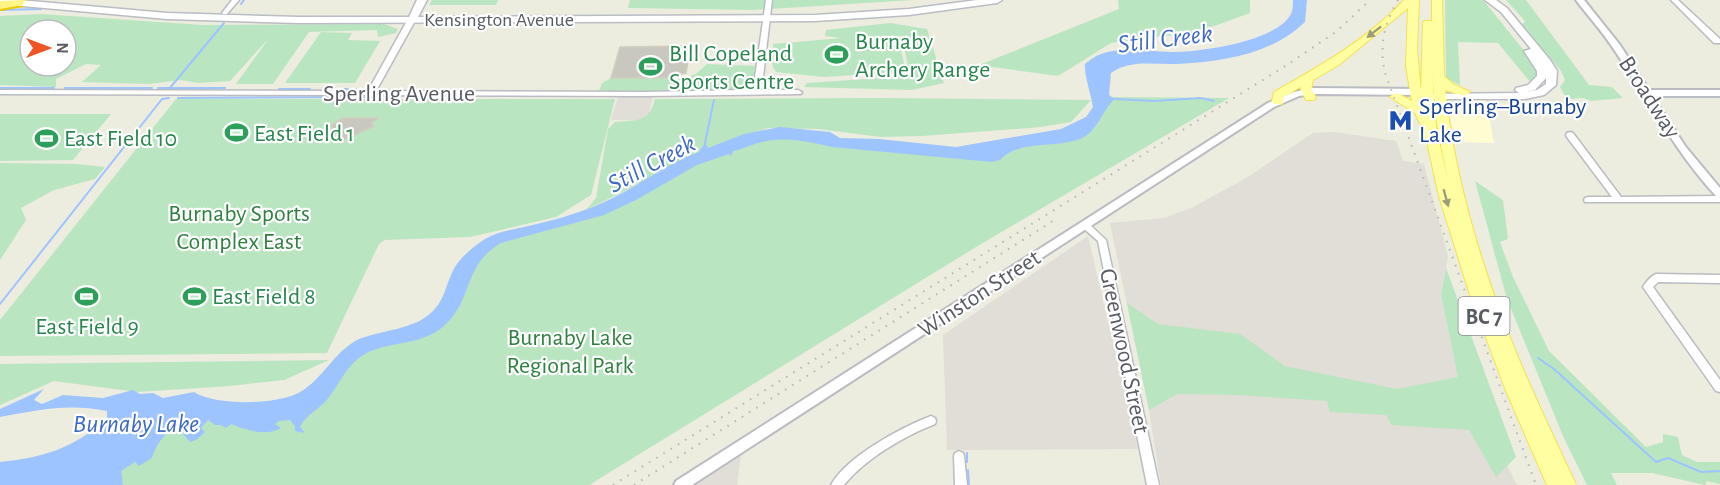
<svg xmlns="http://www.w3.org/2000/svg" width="1720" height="485" font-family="'Alegreya Sans',sans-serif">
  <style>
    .commercial { fill: #fffcd2 }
    .industrial { fill: #e0ded7 }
    .green { fill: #bae5c1; fill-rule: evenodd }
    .water { fill: #9dc4ff }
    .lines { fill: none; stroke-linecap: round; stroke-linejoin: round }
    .stream { stroke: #9dc4ff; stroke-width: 2 }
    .building { fill: #c9c8bf; stroke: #d1cebe; stroke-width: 1.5 }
    .minor-casing { stroke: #babcc2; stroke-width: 3 }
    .tertiary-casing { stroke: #babcc2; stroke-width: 4 }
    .secondary-casing { stroke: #babdc4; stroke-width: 3 }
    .primary-casing { stroke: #f6e24f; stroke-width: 2 }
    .motorway-casing { stroke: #ecc900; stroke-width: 4 }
    .minor { fill: #fff; fill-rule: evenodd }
    .tertiary { fill: #fff; fill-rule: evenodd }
    .secondary { fill: #fff; fill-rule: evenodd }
    .primary { fill: #ffffa2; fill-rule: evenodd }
    .motorway { fill: #fff484; fill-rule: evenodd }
    .rail { stroke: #b5b6b6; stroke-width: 2; stroke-dasharray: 1.5 7; stroke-linecap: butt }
    .oneway { fill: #9b9d7b }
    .labels { text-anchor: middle; stroke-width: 4.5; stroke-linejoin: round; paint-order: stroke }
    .far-street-label { font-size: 20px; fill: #585b61; stroke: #fff }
    .shield { fill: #fff; stroke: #8a8c90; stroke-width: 1.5 }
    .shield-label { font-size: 22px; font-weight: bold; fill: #585b61 }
    .leisure-label { font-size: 24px; fill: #27864d; stroke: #fff; text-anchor: start }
    .street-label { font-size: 24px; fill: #585b61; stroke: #fff }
    .transit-label { font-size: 24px; fill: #164399; stroke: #fff; text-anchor: start }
    .park-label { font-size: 24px; fill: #308141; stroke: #fff }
    .water-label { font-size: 26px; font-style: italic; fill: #3c69c6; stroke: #fff }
  </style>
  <rect width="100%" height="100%" fill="#ececdf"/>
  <path class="commercial" d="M 1486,99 L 1494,143 L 1454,142 L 1449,108 L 1451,103 L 1458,100 Z"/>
  <path class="industrial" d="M 618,96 L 653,96 L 647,120 L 611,120 Z
    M 1334,132 L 1396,141 L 1403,161 L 1424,164 L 1448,256 L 1441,295 L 1453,354 L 1517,485 L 1161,485 L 1149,410 L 1110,223 L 1164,218 L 1193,207 L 1248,177 L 1313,133 Z
    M 1088,236 L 1138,449 L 947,450 L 943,335 Z
    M 741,454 L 737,485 L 695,485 Z"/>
  <path class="green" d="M 432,0 L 498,0 L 496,5 L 429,5 Z
    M 630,0 L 913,0 L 753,10 L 628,8 Z
    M 1118,0 L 1250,0 L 1250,13 L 1198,32 L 1111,43 L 1058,76 L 979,65 L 1119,9 Z
    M 1445,0 L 1483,0 L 1534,63 L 1537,73 L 1531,83 L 1498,43 L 1458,42 L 1460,85 L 1446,78 Z
    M 1506,0 L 1526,0 L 1589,85 L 1612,87 L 1623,98 L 1591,101 L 1583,98 L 1567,99 L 1560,87 L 1565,80 L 1561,71 L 1522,25 L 1525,21 Z
    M 41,14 L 202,25 L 384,24 L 398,29 L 396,33 L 378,37 L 377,30 L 309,32 L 273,84 L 236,84 L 269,38 L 230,81 L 198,83 L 181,80 L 149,84 L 82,82 L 101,65 L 86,64 L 56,79 L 56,87 L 0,85 L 0,16 ZM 30,30 L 66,30 L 66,66 L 30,66 Z
    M 890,23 L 927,29 L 944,83 L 912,90 L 804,87 L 807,83 L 910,76 L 902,36 L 898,36 L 906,72 L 824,77 L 776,72 C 769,63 773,54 773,44 L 842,38 L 825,36 L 826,30 Z
    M 321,32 L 352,33 L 348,40 L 380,41 L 355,83 L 285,83 Z
    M 707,64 L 755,66 L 753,81 L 740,91 L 599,91 L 602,83 L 611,78 L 680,78 L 685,82 L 688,77 L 696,74 Z
    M 1111,97 L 1229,98 L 976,247 L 589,485 L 20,485 L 172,421 L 299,415 L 354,357 L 423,332 L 488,247 L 530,232 L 608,211 L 678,172 L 753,140 L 802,138 L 982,157 L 1084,133 Z
    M 878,98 L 1091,100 L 1071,122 L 1041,127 L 922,136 L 881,137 L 818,129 L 768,128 L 717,145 L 586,210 L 596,198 L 608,129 L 615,122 C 636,120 649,123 655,99 Z
    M 176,99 L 615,99 L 591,195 L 556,217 L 470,237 L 385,240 L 379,244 L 327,353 L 0,356 L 0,320 Z
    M 0,114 L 111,114 L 73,160 L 0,161 Z
    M 0,163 L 76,164 L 105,167 L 95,179 L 54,190 L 21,208 L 26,220 L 0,260 Z
    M 1475,181 L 1503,200 L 1508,239 L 1500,242 L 1513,277 L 1549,351 L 1646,447 L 1663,442 L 1663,434 L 1678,437 L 1682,455 L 1697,462 L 1720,462 L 1720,484 L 1707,481 L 1705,485 L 1652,473 L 1611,473 L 1617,485 L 1587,485 L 1563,436 L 1507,299 Z
    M 1446,268 L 1516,457 L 1496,477 L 1469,430 L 1391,425 L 1386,415 L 1330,412 L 1327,401 L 1237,395 L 1177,394 L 1149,410 L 1127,303 L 1158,324 L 1240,334 L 1285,366 L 1397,389 L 1458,377 L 1441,295 Z
    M 329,360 L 284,380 L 230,386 L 137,392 L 54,381 L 0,405 L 0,364 Z"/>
  <path class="water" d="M 1293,0 L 1307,0 L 1305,22 C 1272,54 1222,62 1177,64 C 1154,65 1131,59 1111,73 L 1109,95 L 1115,99 C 1102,109 1098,134 1077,140 C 1054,148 1018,140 1000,160 L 992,162 L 832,147 C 810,142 785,136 762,142 C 752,144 741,150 733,151 L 731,156 L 729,154 L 697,165 L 636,200 L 604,215 L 501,243 C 463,265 474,297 446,324 C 426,344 398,341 374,350 C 347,359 342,383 325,402 C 316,411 305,416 300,427 L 305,433 L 295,431 L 295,426 L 290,420 L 279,421 L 275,424 L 281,428 C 266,437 246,430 231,424 L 226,428 L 221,425 L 215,425 L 208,420 L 201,428 L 205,432 L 196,440 L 190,442 L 184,435 L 188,426 C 169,425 157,442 152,458 L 139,466 L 135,462 L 121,471 L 123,485 L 0,485 L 0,462 C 46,457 71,449 107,419 L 107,411 C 69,403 37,410 0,417 L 0,409 L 44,389 L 34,400 L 42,404 L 63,395 L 103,398 L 133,390 L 140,394 L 153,393 L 163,398 L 194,392 C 216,406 278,405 300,392 C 323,379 334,352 357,340 C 382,329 413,331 433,311 C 446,298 446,282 455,267 C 462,256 474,246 485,239 C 497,232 510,230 524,227 C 550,221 578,214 602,203 C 635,189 665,164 699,152 L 705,143 L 708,148 L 744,134 L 780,127 L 830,132 L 840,138 L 879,139 L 956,147 L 1061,129 L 1086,117 L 1093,107 C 1091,94 1084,75 1085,64 C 1090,60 1095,56 1101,54 C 1123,46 1148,52 1171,52 C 1200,52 1276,42 1291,14 C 1293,10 1293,4 1293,0 Z"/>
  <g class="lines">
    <path class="stream" d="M 241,4 L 244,0
      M 0,10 L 41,9
      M 0,88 L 54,88
      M 65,88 L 152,88
      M 158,88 L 225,88
      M 169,89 L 224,23
      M 279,89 L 310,89
      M 323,89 L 355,89
      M 178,98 L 364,97
      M 1115,99 L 1154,101 L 1201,98 L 1214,101
      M 705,143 L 714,100
      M 0,304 L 162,99 L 169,98
      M 1538,358 L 1554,369 L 1656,462 L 1668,458 L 1701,472 L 1720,471
      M 967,453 L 967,462
      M 968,470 L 969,485"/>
  </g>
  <path class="building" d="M 686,46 L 685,51 L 690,51 L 686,73 L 681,74 L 680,78 L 611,78 L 620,47 Z
    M 343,118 L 378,118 L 371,123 L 374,126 L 344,140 L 330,126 Z"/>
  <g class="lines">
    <defs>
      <path id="minor" d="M 232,0 L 239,0 L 227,14 L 223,14 L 222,13 Z
        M 766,0 L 772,0 L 763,77 L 756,90 L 798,90 L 802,92 L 801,94 L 645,96 L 0,94 L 0,90 L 368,91 L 408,19 L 412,17 L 416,19 L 376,91 L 645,92 L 742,90 L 749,88 L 755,77 Z
        M 1671,0 L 1678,0 L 1720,39 L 1720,43 L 1714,43 Z
        M 1570,132 L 1573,133 L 1621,197 L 1720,196 L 1720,202 L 1585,202 L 1584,200 L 1585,198 L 1588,197 L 1612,197 L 1567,137 L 1566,135 L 1567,133 Z
        M 1085,222 L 1088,223 L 1106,240 L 1159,485 L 1147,485 L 1098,241 L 1082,227 L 1081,225 Z
        M 1656,274 L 1720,275 L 1720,283 L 1658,282 L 1653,287 L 1720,380 L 1720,392 L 1716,391 L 1645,290 L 1643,287 C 1646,282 1651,276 1656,274 Z
        M 931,416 L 935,418 L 936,421 L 935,424 C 904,436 865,459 844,485 L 831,485 C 846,457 902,427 931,416 Z
        M 959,451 L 963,453 L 964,456 L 967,485 L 955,485 L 954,456 L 955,453 Z"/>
      <path id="tertiary" d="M 1576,0 L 1584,0 L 1620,45 L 1649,90 L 1720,90 L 1720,96 L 1653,96 L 1685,146 L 1720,188 L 1720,197 L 1716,196 C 1674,150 1648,99 1613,48 C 1602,31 1588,16 1576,0 Z
        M 1313,88 L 1424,89 L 1428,92 L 1424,95 L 1313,94 L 1299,96 L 1274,107 L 692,485 L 674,485 L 676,481 L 1268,103 L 1294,92 Z"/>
      <path id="secondary" d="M 0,0 L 19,0 L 167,13 L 299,17 L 409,17 L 417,0 L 427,0 L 418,17 L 815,15 L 909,9 L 977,0 L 1002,0 L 997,3 L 909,15 L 815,21 L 299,23 L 167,19 L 0,4 Z
        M 1485,0 L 1496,0 L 1507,8 L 1550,60 L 1557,71 L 1556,85 L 1544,95 L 1525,99 L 1426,99 L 1425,97 L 1426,95 L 1430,94 L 1519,93 L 1515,90 L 1516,88 L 1528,85 L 1537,76 L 1537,71 L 1524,51 L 1531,49 L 1501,12 ZM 1546,78 L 1546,84 L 1537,90 L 1522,93 L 1535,90 Z"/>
      <path id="primary" d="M 1404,0 L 1419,0 L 1417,50 L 1421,93 L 1423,23 L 1424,21 L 1432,21 L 1432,0 L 1442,0 L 1444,76 L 1453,84 L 1470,92 L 1464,96 L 1445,90 C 1456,188 1486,283 1525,374 C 1541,411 1559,448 1576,485 L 1547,485 L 1506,391 L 1470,295 L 1439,196 L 1425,133 L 1415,113 L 1390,97 L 1396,93 L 1412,101 L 1406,66 L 1408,8 L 1340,64 L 1313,80 L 1311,90 L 1316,97 L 1314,100 L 1306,100 L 1300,87 L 1284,97 L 1282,104 L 1274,104 L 1272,101 L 1274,92 C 1320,66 1368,39 1404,0 ZM 1432,71 L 1437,124 L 1448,182 L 1436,127 Z"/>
      <path id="motorway" d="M 24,0 L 23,5 L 0,9 L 0,1 Z"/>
    </defs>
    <use href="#minor" class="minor-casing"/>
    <use href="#tertiary" class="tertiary-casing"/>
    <use href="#secondary" class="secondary-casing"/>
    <use href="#primary" class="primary-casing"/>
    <use href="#motorway" class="motorway-casing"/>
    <use href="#minor" class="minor"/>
    <use href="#tertiary" class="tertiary"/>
    <use href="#secondary" class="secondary"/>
    <use href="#primary" class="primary"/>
    <use href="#motorway" class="motorway"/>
    <path class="rail" d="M 1398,0 C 1384,24 1379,46 1385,73 L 1536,485
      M 613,485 L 1290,63 L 1337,31 L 1370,0
      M 634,485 L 1053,221"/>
  </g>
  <defs><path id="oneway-solid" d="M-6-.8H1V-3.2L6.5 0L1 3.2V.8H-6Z" transform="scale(1.5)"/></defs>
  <g class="oneway">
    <use href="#oneway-solid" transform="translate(1374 32) rotate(142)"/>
    <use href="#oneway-solid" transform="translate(1446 198) rotate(75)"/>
  </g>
  <defs>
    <symbol id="stadium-bare" viewBox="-9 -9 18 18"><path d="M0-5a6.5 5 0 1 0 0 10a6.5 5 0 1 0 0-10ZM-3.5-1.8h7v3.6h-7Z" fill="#2e9e5b" stroke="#fff" stroke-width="2.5" paint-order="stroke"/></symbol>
    <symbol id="metro-bare" viewBox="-9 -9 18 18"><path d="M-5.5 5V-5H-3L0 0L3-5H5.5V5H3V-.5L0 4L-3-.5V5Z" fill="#1a4fb4" stroke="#fff" stroke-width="2.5" paint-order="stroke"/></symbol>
  </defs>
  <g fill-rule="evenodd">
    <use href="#stadium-bare" x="820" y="38" width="33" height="33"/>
    <use href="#stadium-bare" x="634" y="50" width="33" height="33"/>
    <use href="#metro-bare" x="1384" y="104" width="33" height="33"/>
    <use href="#stadium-bare" x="220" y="116" width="33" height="33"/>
    <use href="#stadium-bare" x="30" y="122" width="33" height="33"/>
    <use href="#stadium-bare" x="70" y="280" width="33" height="33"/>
    <use href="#stadium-bare" x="178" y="280" width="33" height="33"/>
  </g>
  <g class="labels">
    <g class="far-street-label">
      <text x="499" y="26">Kensington Avenue</text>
    </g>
    <rect class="shield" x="1458.5" y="297" width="51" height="38" rx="4.5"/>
    <g class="shield-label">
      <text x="1484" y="324">BC 7</text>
    </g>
    <g class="leisure-label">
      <text x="855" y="49">Burnaby<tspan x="855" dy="28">Archery Range</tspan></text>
      <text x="669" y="61">Bill Copeland<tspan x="669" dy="28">Sports Centre</tspan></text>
      <text x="254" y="141">East Field 1</text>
      <text x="64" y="146">East Field 10</text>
      <text x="212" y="304">East Field 8</text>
      <text x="87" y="334" text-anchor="middle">East Field 9</text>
    </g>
    <g class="street-label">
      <text x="399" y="101">Sperling Avenue</text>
      <text transform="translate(1650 97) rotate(57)" y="8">Broadway</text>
      <text transform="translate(979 293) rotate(-33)" y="8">Winston Street</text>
      <text transform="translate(1125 351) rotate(78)" y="8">Greenwood Street</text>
    </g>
    <g class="transit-label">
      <text x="1419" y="114">Sperling–Burnaby<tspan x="1419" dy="28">Lake</tspan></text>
    </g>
    <g class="park-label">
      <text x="239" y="221">Burnaby Sports<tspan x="239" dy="28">Complex East</tspan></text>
      <text x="570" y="345">Burnaby Lake<tspan x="570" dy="28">Regional Park</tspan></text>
    </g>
    <g class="water-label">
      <text transform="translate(1165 38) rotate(-7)" y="9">Still Creek</text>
      <text transform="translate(651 163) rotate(-28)" y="9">Still Creek</text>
      <text x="136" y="432">Burnaby Lake</text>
    </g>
  </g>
  <g transform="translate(48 48) rotate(90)"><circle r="28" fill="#ffffff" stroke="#bcbdc0" stroke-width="1.5"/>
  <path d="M0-4.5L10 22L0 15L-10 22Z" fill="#ef5423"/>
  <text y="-9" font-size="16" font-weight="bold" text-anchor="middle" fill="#585b61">N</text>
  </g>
</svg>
